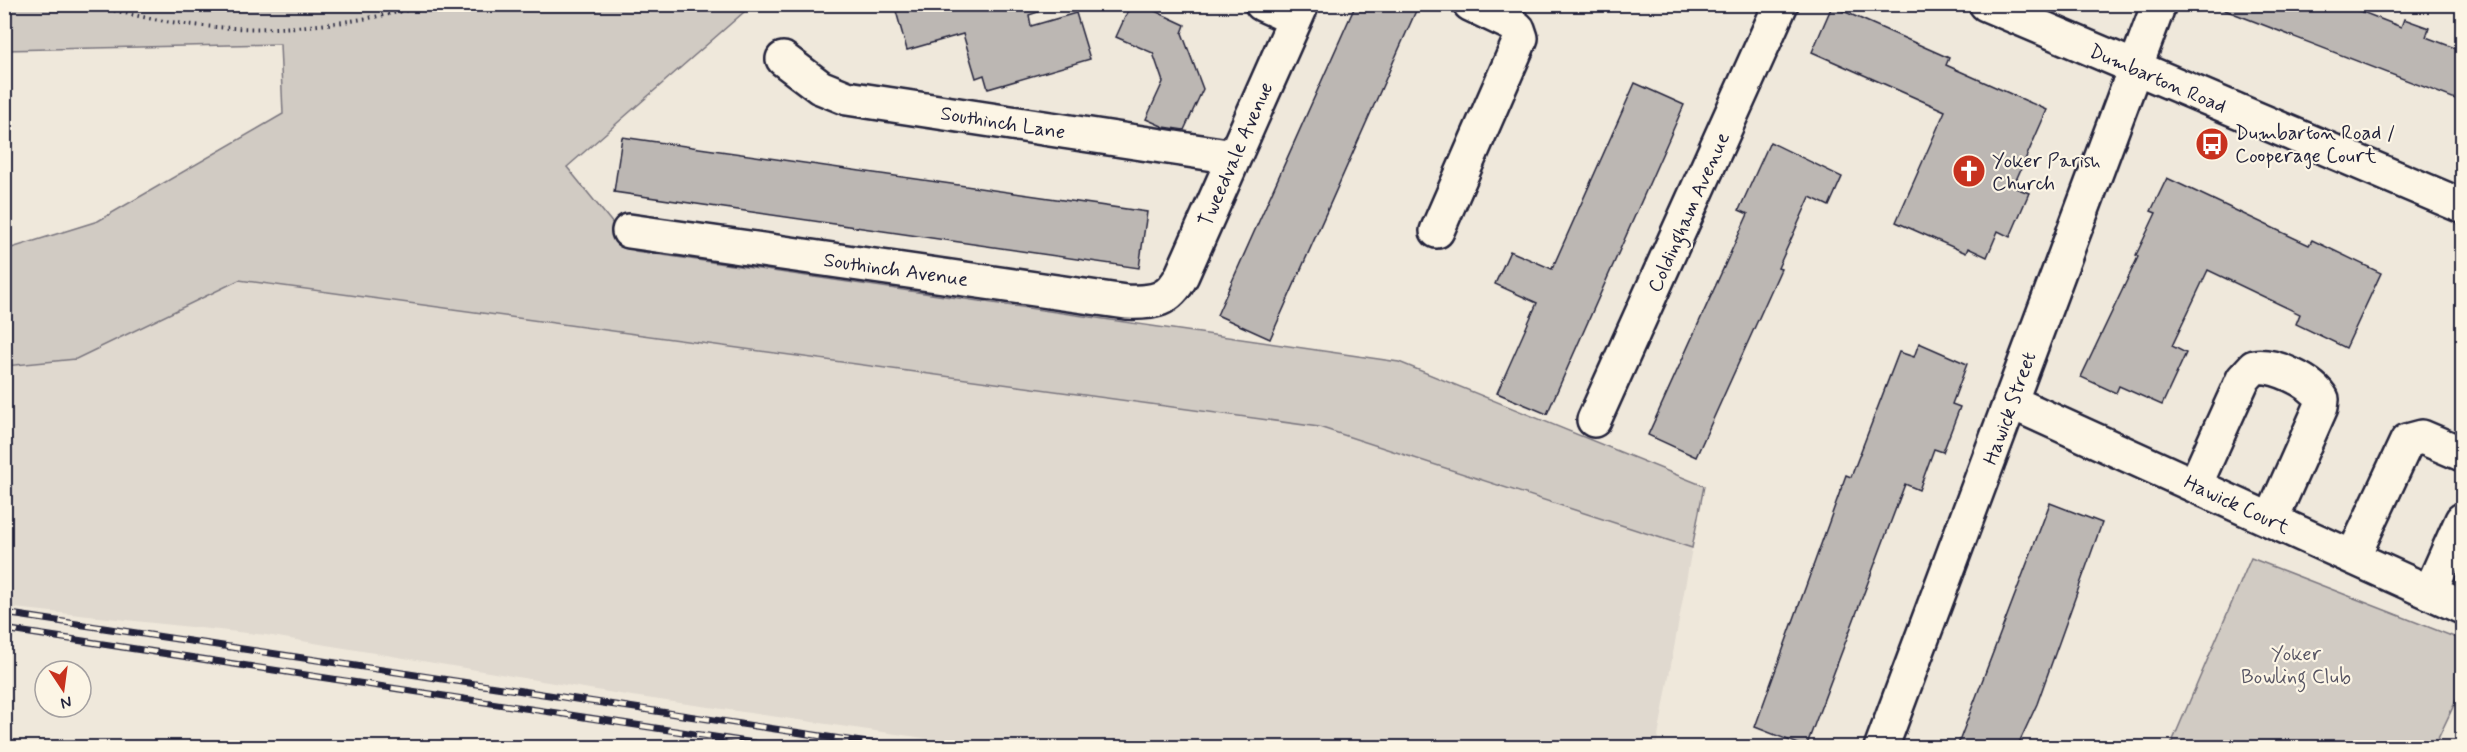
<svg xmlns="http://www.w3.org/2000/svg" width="2467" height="752" font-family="Mynerve,sans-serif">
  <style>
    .built { fill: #e0d9cf }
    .green { fill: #d1cbc3; stroke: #7a767f; stroke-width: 1.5 }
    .building { fill: #bcb7b3; stroke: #22223b; stroke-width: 1.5 }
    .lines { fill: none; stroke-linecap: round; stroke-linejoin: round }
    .minor-casing { stroke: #22223b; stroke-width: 38 }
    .major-casing { stroke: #22223b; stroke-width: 38 }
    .path { stroke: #22223b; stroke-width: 4; stroke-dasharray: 1.5 4.5; stroke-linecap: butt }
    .minor { stroke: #fcf5e5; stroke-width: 33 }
    .major { stroke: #fcf5e5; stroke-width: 33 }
    .rail-casing { stroke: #22223b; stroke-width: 7 }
    .rail { stroke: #fcf5e5; stroke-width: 4.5; stroke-dasharray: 14; stroke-linecap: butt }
    .labels { text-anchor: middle; stroke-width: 4.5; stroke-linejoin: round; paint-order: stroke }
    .street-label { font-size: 20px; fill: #22223b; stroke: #fcf5e5 }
    .poi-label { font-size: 20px; fill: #22223b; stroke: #fcf5e5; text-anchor: start }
    .park-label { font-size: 20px; fill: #575564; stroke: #fcf5e5 }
  </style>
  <rect width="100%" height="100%" fill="#efe8db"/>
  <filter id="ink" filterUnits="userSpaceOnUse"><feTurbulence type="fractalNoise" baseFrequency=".0167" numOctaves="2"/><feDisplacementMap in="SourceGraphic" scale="12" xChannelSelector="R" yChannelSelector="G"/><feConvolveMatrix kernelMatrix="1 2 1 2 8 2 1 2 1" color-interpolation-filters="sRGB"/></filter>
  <g filter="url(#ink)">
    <path class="built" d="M 238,279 L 1319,427 L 1692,548 L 1656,748 L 987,747 L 632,696 L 266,635 L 5,607 L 5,366 L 76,359 Z"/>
    <path class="green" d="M 5,5 L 752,5 L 567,167 L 635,251 L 1399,362 L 1704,486 L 1692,548 L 1319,427 L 239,280 L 76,359 L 5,366 L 5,250 L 98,221 L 283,114 L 280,44 L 5,50 Z
      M 2251,558 L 2462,640 L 2462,688 L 2434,747 L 2170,747 Z"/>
    <path class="building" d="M 894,4 L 1036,4 L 1038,12 L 1029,15 L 1031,26 L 1076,13 L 1090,59 L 988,89 L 984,75 L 976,78 L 963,34 L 907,50 Z
      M 1131,4 L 1140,4 L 1185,25 L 1182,33 L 1203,89 L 1184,130 L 1164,127 L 1146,119 L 1163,82 L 1153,53 L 1116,37 Z
      M 1356,4 L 1419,4 L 1270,339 L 1217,315 Z
      M 2218,4 L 2342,4 L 2401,27 L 2404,19 L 2429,28 L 2426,37 L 2463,51 L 2463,102 L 2217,7 Z
      M 1832,6 L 1949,58 L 1946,65 L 2047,110 L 2013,187 L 2029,193 L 2010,237 L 1998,231 L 1987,257 L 1968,248 L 1966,253 L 1896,222 L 1945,111 L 1812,52 Z
      M 1635,83 L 1684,105 L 1547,414 L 1497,393 L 1537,303 L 1495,284 L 1510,251 L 1552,269 Z
      M 622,137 L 1147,212 L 1139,268 L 614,192 Z
      M 1770,142 L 1842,177 L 1829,206 L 1810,197 L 1778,268 L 1781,269 L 1696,457 L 1648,435 L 1748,214 L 1739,210 Z
      M 2167,178 L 2309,245 L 2312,240 L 2381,273 L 2346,348 L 2296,324 L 2300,314 L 2208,270 L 2172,346 L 2186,353 L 2162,405 L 2119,386 L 2116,393 L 2081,377 L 2138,257 L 2136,255 L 2156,213 L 2151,211 Z
      M 1919,343 L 1967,364 L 1952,404 L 1960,407 L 1943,452 L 1934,449 L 1919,490 L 1905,484 L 1806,747 L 1755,727 L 1846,475 L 1851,477 L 1899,352 L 1914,357 Z
      M 2050,503 L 2102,523 L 2037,704 L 2017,747 L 1957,747 Z"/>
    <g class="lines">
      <defs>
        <path id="minor" d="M 1262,4 L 1295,19
          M 783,59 L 820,87 L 847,98 L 1234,157
          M 629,231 L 1126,302 C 1154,303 1169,301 1182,275 L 1302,4
          M 1437,231 L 1521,38 L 1518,29 L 1512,24 L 1470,4
          M 2011,402 L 2462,607
          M 1594,420 L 1781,4
          M 2195,485 L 2243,379 L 2254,367 C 2274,364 2312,381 2322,399 L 2321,407 L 2271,520
          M 2353,557 L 2407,441 L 2422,437 L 2462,454
          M 2430,592 L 2462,520
          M 1881,748 L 2159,4"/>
        <path id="major" d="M 1986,4 L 2462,206"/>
      </defs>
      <use href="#minor" class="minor-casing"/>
      <use href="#major" class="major-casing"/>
      <path class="path" d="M 91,4 C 210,39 314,34 433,4
        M 994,4 L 999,4"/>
      <use href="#minor" class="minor"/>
      <use href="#major" class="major"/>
      <defs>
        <path id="rail" d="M 4,613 L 901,748
          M 4,629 L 787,748"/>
      </defs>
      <use href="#rail" class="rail-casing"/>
      <use href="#rail" class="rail"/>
    </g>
  </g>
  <defs>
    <symbol id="bus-disc" viewBox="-11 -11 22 22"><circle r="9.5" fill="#c8321e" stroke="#fcf5e5"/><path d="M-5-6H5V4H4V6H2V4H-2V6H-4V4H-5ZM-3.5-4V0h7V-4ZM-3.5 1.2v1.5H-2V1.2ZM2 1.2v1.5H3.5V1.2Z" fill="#fff"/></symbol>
    <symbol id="church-disc" viewBox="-11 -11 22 22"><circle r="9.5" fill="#c8321e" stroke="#fcf5e5"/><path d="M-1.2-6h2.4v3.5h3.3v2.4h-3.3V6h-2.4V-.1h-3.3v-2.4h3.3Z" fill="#fff"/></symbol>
  </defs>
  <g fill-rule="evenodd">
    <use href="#bus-disc" x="2193" y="125" width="38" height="38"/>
    <use href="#church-disc" x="1950" y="152" width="38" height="38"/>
  </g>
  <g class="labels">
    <g class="street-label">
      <text transform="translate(2158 78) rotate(23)" y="7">Dumbarton Road</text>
      <text transform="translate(1003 122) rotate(9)" y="7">Southinch Lane</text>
      <text transform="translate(1235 154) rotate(-66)" y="7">Tweedvale Avenue</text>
      <text transform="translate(1688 212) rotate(-66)" y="7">Coldingham Avenue</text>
      <text transform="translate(896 269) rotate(8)" y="7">Southinch Avenue</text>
      <text transform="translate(2009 408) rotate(-70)" y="7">Hawick Street</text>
      <text transform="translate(2237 504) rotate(25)" y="7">Hawick Court</text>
    </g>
    <g class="poi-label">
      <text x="2235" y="139">Dumbarton Road /<tspan x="2235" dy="23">Cooperage Court</tspan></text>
      <text x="1992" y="167">Yoker Parish<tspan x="1992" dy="23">Church</tspan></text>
    </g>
    <g class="park-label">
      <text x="2296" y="660">Yoker<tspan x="2296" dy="23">Bowling Club</tspan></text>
    </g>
  </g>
  <rect width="2467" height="752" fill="none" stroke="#fcf5e5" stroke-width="24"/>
  <rect x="12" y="12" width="2443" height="728" fill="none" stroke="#22223b" stroke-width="2" filter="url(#ink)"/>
  <g transform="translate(63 689) rotate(167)"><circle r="28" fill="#fcf5e5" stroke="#a5a1a1" stroke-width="1.5"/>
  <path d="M0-4.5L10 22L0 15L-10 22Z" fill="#c8321e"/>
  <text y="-9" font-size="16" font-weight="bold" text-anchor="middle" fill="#22223b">N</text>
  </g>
</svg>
